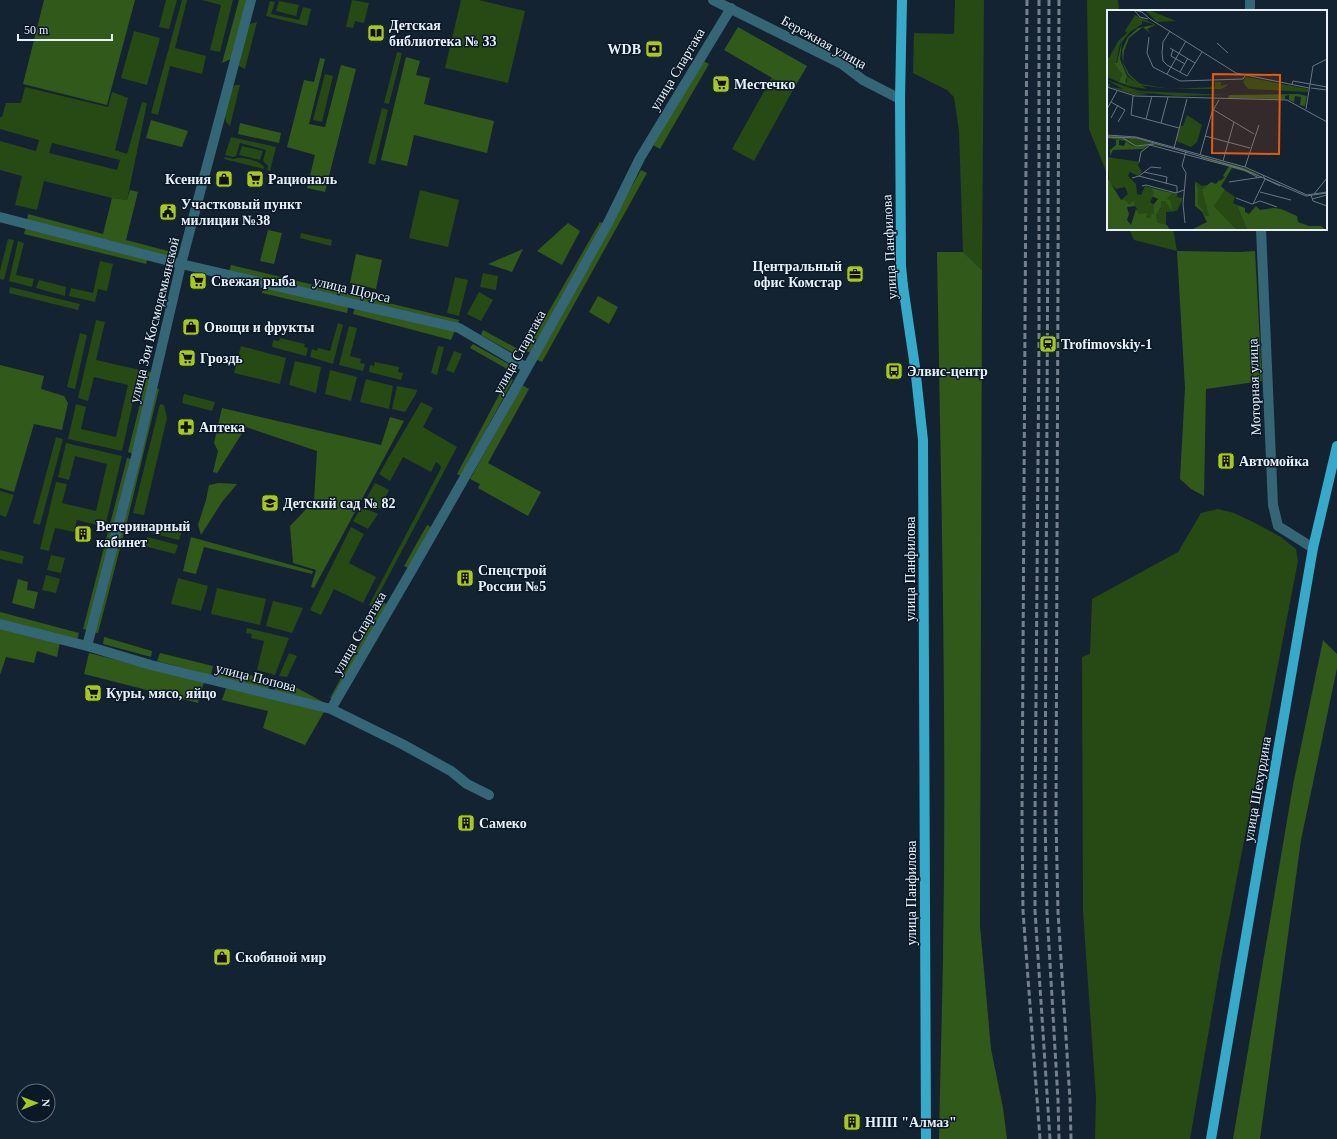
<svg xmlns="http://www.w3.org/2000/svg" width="1337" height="1139" font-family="Georgia,serif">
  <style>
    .green { fill: #274913; fill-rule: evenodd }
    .forest { fill: #31591a }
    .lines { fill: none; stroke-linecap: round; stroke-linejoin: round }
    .minor { stroke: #356675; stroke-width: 10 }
    .major { stroke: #37aaca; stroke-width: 10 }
    .rail { stroke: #74808c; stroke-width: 3; stroke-dasharray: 6 3; stroke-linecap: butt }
    .labels { text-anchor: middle; stroke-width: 3; stroke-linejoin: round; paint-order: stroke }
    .poi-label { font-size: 14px; font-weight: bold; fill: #e8f1fb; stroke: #0b1927; text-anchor: start }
    .street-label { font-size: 14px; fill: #e8f1fb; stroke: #0b1927 }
    .inset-road { fill: none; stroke: #697582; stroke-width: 1 }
    .view { fill: #e8590c; fill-opacity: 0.15; stroke: #e8590c; stroke-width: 2 }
    .inset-edge { fill: none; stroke: #e8f1fb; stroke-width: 2 }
  </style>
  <rect width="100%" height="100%" fill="#142331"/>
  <path class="green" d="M 166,0 L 177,0 L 169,29 L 159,27 Z
    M 182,0 L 187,0 L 175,48 L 206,56 L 202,74 L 170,66 L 158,115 L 151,113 Z
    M 202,0 L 233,0 L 220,52 L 210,50 L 221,5 Z
    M 352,0 L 369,3 L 364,23 L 355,21 L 353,28 L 346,27 Z
    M 461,0 L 479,0 L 525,11 L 508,83 L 445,68 Z
    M 955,0 L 984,0 L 982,270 L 963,252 L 959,131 L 954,97 L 947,90 L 913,73 L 914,33 L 954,34 Z
    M 1087,0 L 1118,0 L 1119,11 L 1108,11 L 1108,176 L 1089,129 Z
    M 270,1 L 275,2 L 271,14 L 299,20 L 303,7 L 311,9 L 307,26 L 266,16 Z
    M 279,1 L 299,5 L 296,16 L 276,11 Z
    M 257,22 L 245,69 L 239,66 C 237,58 244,30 250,24 C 251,24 256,22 257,22 Z
    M 134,31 L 160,38 L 147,85 L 121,78 Z
    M 397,52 L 402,53 L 389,104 L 384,103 Z
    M 325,74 L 333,76 L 322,122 L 313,120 Z
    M 772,77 L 793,90 L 754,161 L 732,149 Z
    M 235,85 L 240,85 L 230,126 L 226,122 L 225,113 L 231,89 Z
    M 25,87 L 108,107 L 112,92 L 128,98 L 115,150 L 127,154 L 142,102 L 147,103 L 127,200 L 112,198 L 44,181 L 37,210 L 15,205 L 22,176 L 0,170 L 0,141 L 36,151 L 39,140 L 0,129 L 0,117 L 2,117 L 6,103 L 21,103 ZM 52,143 L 120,160 L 117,170 L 49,153 Z
    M 382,108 L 388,110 L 375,165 L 368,163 Z
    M 231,137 L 276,147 L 270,171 L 267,170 L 268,166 L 263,161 L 266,150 L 240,143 L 236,156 L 233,157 L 225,155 Z
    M 242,146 L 263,151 L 260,160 L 239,155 Z
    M 225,157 L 233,159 C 241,156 259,160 264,167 L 264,169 L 224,159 Z
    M 420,190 L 459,200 L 448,247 L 409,238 Z
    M 1129,229 L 1173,229 L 1177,251 L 1134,240 Z
    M 301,233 L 332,240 L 331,246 L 300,238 Z
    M 8,239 L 14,240 L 4,280 L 0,279 L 0,271 Z
    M 18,241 L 24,243 L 16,275 L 34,279 L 32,287 L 9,281 Z
    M 100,261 L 113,264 L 107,291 L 98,289 L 95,302 L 69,296 L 71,288 L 93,293 Z
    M 483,273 L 498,276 L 496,290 L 480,287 Z
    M 455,277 L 468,280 L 459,316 L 447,313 Z
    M 39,280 L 66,287 L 65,296 L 36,288 Z
    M 10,287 L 80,304 L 78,310 L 9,293 Z
    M 479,292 L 493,300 L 481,321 L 467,314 Z
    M 96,320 L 105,322 L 96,360 L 140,370 L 122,451 L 68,439 L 76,404 L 86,407 L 81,429 L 116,437 L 128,385 L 94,377 L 88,401 L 78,398 Z
    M 338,323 L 343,325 L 333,364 L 310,357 L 312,349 L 317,351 L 318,348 L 330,351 Z
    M 349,326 L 357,328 L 350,356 L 361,359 L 360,363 L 365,364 L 363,371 L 339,365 Z
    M 80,333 L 87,335 L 75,389 L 67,387 Z
    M 280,338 L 305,344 L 304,347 L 308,348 L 306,356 L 272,347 L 273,340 L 279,341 Z
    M 241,346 L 286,358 L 280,384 L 234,373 Z
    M 438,346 L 444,347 L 437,375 L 431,373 Z
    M 454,351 L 462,354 L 454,373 L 446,370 Z
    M 295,361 L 321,367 L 316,393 L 289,385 Z
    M 375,362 L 399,367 L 398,372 L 403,373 L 401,380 L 369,372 L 370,365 L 374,366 Z
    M 330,370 L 357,377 L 351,401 L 325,394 Z
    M 366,379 L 393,386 L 389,409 L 360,402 Z
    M 397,386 L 417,390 L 416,394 L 405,412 L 392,409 Z
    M 184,394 L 215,402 L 212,411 L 182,403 Z
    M 421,402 L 433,408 L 423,427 L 457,447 L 372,607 L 369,605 L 441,468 L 440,465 L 436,462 L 431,472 L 403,457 L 390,481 L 379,474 Z
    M 160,404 L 164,405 L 167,418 L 144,515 L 133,513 Z
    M 56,437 L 63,439 L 40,525 L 33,523 Z
    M 66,443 L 122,456 L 105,527 L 77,520 L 74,532 L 55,528 L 49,551 L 40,549 L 56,482 L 67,484 L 62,503 L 96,511 L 107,464 L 75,456 L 69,480 L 58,477 Z
    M 375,483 L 389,490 L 380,509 L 365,501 Z
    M 0,491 L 14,495 L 6,517 L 0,515 Z
    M 362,507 L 378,514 L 368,529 L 353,521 Z
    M 1218,509 L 1234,513 L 1257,524 L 1281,537 L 1296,549 L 1298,561 L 1222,955 L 1190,1139 L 1095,1139 L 1096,1098 L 1083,911 L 1082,657 L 1090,654 L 1092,599 L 1178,552 L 1201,513 Z
    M 150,523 L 182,530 L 179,540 L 147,532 Z
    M 351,527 L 364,534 L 349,563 L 376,577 L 363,603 L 334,589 L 321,615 L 310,610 Z
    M 147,537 L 178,545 L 175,554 L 144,546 Z
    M 0,550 L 24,556 L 22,564 L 0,559 Z
    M 51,555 L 65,558 L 61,573 L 47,570 Z
    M 46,575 L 60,579 L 56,593 L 42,590 Z
    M 178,578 L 208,586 L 201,611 L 171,604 Z
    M 217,588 L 266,599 L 260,625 L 211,614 Z
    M 273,601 L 303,608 L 292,633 L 266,626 Z
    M 247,628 L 289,638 L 275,675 L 257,670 L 264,641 L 251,638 L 252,634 L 246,633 Z
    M 289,653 L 297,656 L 287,677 L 279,676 Z"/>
  <path class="forest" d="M 44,0 L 135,0 L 107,105 L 23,84 Z
    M 239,0 L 246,0 L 231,59 L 222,63 Z
    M 738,27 L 807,66 L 793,90 L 724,50 Z
    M 406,57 L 420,61 L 416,75 L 430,78 L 424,104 L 494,121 L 487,153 L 414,135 L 407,166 L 381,160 Z
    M 320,58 L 325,59 L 309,124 L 325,127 L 341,65 L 356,69 L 325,192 L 307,188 L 315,155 L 287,147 L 304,80 L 314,82 Z
    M 702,60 L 709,64 L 660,149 L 653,145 Z
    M 151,120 L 188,131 L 182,147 L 146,138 Z
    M 240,123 L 281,133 L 279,143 L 238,134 Z
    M 641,170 L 647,173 L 542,362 L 535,359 Z
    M 130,190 L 138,192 L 126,240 L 168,251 L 167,257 L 27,221 L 28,214 L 103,234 L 112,198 L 127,200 Z
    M 600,222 L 604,224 L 531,353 L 526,351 Z
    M 568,223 L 580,231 L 562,265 L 537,251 Z
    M 26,226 L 148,257 L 146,264 L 24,234 Z
    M 268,230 L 282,233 L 274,264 L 260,261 Z
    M 523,249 L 512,272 L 488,264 Z
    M 1177,251 L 1240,252 L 1255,251 L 1262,381 L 1206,389 L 1204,496 L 1191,489 L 1180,479 L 1185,388 Z
    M 937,252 L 963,252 L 982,270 L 980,926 L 991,1049 L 1003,1108 L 1007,1139 L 939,1139 C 940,1078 942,1017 943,956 C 947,722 941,487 937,252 Z
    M 356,254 L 382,260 L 376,289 L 350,283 Z
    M 231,265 L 459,320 L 458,327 L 229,272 Z
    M 264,285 L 349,305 L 347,313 L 262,293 Z
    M 598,296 L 618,307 L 609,324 L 589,312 Z
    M 355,307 L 455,330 L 451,340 L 353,314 Z
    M 483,330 L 518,349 L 515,354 L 481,335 Z
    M 473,344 L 512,366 L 509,370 L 470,348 Z
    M 0,365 L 44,376 L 41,389 L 64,396 L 68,403 L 62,430 L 34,424 L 14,492 L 0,488 Z
    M 148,372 L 153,373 L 134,454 L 128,452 Z
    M 508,378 L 513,380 L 461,476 L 457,474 Z
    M 522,385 L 529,389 L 488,463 L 541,492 L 528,516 L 478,488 L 480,484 L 470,479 Z
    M 154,388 L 159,389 L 126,526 L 120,524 Z
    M 222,408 L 381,445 L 390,417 L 404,421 L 314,588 L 311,587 L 316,570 L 293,563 L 290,526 L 314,501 L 317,451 L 246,427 L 217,473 L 213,472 L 218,451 L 214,443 Z
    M 127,458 L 132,459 L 88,630 L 83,629 Z
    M 219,483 L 237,484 L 222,502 L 201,535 L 198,525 L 206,500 L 209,485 Z
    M 427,525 L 431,527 L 408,568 L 404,566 Z
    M 119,532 L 124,533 L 98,633 L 93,632 Z
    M 191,537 L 313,571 L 312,574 L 204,547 L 196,574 L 183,571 Z
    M 18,579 L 28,582 L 27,590 L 38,592 L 34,609 L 12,603 Z
    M 383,602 L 389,606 L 334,700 L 330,698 Z
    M 0,612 L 79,633 L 77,641 L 0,621 Z
    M 0,627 L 60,642 L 57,657 L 37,651 L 34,663 L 6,657 L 0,675 Z
    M 104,637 L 152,651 L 151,657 L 103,644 Z
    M 1323,640 L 1337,654 L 1337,668 L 1301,840 L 1260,1139 L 1233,1139 L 1293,785 Z
    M 89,653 L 204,682 L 198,703 L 84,674 Z
    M 160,653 L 213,666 L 211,675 L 157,661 Z
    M 218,667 L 272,681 L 268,690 L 216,677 Z
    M 277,681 L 290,684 L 323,702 L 322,706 L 273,693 Z
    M 226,688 L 324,712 L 305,745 L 263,728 L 268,711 L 222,700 Z"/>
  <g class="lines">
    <path class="minor" d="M 713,0 L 842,64 L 863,80 L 900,99
      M 1250,0 L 1250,11
      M 0,217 L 181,264 L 459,328 L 527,368
      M 1261,229 L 1273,505 L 1278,526 L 1313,548
      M 0,624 L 87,646 L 151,665 L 331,709 L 402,744 L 451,771 L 467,784 L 489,795
      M 87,646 L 136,457 L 181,264 L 251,0
      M 331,709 L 413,568 L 527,368 L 608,223 L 640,158 L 731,8"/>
    <path class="major" d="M 902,0 L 900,99 L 901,266 L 903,286 L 915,367 L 923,440 L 926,1139
      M 1211,1139 L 1313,548 L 1337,446"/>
    <path class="rail" d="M 1027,0 L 1022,818 L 1023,911 L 1040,1139
      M 1039,0 L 1039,344 L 1035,818 L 1035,911 L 1050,1139
      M 1049,0 L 1045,818 L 1047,912 L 1058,1100 L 1059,1139
      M 1059,0 L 1056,820 L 1058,912 L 1070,1100 L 1071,1139"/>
  </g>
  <defs>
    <symbol id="library-square" viewBox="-11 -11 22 22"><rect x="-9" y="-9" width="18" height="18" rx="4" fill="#a5c824" stroke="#0b1927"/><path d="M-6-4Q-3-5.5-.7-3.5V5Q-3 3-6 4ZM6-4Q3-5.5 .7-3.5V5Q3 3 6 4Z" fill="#111"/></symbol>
    <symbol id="bank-square" viewBox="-11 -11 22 22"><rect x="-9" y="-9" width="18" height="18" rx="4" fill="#a5c824" stroke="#0b1927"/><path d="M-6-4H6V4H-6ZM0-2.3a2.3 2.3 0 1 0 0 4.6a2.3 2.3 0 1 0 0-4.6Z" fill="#111"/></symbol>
    <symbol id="supermarket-square" viewBox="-11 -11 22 22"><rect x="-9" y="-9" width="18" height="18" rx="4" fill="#a5c824" stroke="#0b1927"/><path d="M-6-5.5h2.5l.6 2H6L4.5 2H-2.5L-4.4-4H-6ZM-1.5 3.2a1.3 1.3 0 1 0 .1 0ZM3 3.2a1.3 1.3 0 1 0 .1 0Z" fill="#111"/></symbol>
    <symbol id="shop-square" viewBox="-11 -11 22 22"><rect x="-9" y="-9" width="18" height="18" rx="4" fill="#a5c824" stroke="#0b1927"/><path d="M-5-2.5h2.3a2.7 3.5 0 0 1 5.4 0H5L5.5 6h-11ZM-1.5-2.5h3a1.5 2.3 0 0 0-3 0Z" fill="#111"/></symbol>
    <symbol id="civic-square" viewBox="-11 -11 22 22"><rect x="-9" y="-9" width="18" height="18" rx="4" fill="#a5c824" stroke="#0b1927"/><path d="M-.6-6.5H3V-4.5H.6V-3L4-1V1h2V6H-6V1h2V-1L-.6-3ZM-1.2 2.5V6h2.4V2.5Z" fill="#111"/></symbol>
    <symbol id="office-square" viewBox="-11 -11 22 22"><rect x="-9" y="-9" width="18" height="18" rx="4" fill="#a5c824" stroke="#0b1927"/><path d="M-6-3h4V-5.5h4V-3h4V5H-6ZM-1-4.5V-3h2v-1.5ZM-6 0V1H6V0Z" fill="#111"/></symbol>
    <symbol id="station-square" viewBox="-11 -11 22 22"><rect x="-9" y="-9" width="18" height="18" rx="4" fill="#a5c824" stroke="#0b1927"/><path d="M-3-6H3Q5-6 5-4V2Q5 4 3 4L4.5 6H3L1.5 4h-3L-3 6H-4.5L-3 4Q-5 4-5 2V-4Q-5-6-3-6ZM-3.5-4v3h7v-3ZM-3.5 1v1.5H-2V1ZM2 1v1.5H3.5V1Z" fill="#111"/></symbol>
    <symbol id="bus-square" viewBox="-11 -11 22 22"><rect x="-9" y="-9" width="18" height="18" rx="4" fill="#a5c824" stroke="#0b1927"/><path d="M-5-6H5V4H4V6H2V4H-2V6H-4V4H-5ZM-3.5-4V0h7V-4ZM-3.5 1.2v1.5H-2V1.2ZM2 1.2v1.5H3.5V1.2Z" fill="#111"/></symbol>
    <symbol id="pharmacy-square" viewBox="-11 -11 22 22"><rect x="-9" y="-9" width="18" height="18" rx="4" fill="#a5c824" stroke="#0b1927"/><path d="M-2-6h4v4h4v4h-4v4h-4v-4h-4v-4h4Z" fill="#111"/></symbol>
    <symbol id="building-square" viewBox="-11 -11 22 22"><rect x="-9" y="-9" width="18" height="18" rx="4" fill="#a5c824" stroke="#0b1927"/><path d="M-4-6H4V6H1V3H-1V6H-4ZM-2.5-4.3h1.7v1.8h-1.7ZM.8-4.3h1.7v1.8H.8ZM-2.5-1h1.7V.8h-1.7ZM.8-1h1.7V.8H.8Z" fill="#111"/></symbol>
    <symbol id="school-square" viewBox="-11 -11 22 22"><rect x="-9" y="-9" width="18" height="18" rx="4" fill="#a5c824" stroke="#0b1927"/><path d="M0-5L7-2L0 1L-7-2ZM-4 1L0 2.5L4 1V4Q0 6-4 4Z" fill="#111"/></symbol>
  </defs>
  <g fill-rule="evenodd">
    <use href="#library-square" x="366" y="23" width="20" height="20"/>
    <use href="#bank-square" x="644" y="39" width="20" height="20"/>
    <use href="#supermarket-square" x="711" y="74" width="20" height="20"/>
    <use href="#shop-square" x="214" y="169" width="20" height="20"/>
    <use href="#supermarket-square" x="245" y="169" width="20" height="20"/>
    <use href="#civic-square" x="158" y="202" width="20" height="20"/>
    <use href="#office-square" x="845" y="264" width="20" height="20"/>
    <use href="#supermarket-square" x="188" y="271" width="20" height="20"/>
    <use href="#shop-square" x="181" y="317" width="20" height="20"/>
    <use href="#station-square" x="1038" y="334" width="20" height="20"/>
    <use href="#supermarket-square" x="177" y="348" width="20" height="20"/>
    <use href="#bus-square" x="884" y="361" width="20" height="20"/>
    <use href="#pharmacy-square" x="176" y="417" width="20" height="20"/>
    <use href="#building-square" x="1216" y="451" width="20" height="20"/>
    <use href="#school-square" x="260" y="493" width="20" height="20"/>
    <use href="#building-square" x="73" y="524" width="20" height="20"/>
    <use href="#building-square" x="455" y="568" width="20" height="20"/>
    <use href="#supermarket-square" x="83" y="683" width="20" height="20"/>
    <use href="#building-square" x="456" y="813" width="20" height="20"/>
    <use href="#shop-square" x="212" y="947" width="20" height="20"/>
    <use href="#building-square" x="842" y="1112" width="20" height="20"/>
  </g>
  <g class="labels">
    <g class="poi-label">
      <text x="389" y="30">Детская<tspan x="389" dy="16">библиотека № 33</tspan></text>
      <text x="641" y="54" text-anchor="end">WDB</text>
      <text x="734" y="89">Местечко</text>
      <text x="211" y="184" text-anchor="end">Ксения</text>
      <text x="268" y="184">Рациональ</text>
      <text x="181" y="209">Участковый пункт<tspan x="181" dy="16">милиции №38</tspan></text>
      <text x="842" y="271" text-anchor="end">Центральный<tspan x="842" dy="16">офис Комстар</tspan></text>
      <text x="211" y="286">Свежая рыба</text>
      <text x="204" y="332">Овощи и фрукты</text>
      <text x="1061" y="349">Trofimovskiy-1</text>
      <text x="200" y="363">Гроздь</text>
      <text x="907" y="376">Элвис-центр</text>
      <text x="199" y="432">Аптека</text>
      <text x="1239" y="466">Автомойка</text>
      <text x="283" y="508">Детский сад № 82</text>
      <text x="96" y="531">Ветеринарный<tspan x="96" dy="16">кабинет</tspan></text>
      <text x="478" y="575">Спецстрой<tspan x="478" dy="16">России №5</tspan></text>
      <text x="106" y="698">Куры, мясо, яйцо</text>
      <text x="479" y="828">Самеко</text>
      <text x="235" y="962">Скобяной мир</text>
      <text x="865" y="1127">НПП "Алмаз"</text>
    </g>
    <g class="street-label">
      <text transform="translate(824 42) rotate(29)" y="5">Бережная улица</text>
      <text transform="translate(677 69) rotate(-59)" y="5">улица Спартака</text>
      <text transform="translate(889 247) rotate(-93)" y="5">улица Панфилова</text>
      <text transform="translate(352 289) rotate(13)" y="5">улица Щорса</text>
      <text transform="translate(154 320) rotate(-76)" y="5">улица Зои Космодемьянской</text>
      <text transform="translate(519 352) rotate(-61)" y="5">улица Спартака</text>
      <text transform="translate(1254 387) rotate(-92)" y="5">Моторная улица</text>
      <text transform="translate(910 569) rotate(-90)" y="5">улица Панфилова</text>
      <text transform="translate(359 633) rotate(-60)" y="5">улица Спартака</text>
      <text transform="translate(256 677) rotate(14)" y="5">улица Попова</text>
      <text transform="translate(1257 789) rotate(-80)" y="5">улица Шехурдина</text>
      <text transform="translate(911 893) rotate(-90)" y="5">улица Панфилова</text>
    </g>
  </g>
  <g transform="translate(1107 10)">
    <rect width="220" height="220" fill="#142331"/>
    <path d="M 38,0 L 42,0 L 69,11 L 50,12 ZM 28,5 L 49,15 L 40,19 L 46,14 L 35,11 L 35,14 L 23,22 L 13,34 L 9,55 L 15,64 L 12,72 L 20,72 L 20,66 L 40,79 L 21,76 L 0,67 L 0,47 L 2,48 L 11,31 L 20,23 L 18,21 ZM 139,67 L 201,79 L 201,82 L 141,79 L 136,72 ZM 0,70 L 32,81 L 122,85 L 71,86 L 21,81 L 42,84 L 28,85 L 0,76 L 3,73 L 3,77 L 16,79 ZM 108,72 L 114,72 L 114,76 L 121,74 L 120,76 L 114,79 L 64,79 L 108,77 ZM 80,105 L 95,115 L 90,132 L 84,137 L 69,131 L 73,116 L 76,116 ZM 16,127 L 29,128 L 63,138 L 41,134 L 30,137 L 23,135 ZM 0,147 L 33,152 L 31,155 L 35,162 L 31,166 L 23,162 L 21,166 L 29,174 L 30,184 L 34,185 L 38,176 L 46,179 L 48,183 L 43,192 L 51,197 L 48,204 L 54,198 L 51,195 L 59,182 L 70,182 L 70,187 L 76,188 L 70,201 L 59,202 L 59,215 L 39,208 L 39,204 L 28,220 L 30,199 L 26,193 L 19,194 L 14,190 L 21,184 L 18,177 L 9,179 L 2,172 ZM 88,171 L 95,176 L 104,174 L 104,207 L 99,211 L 95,202 L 88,195 ZM 118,180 L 128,187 L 126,193 L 130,195 L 140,220 L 130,220 L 107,196 Z" fill="#274913"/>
    <path d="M 46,15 L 40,19 L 44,24 L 36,17 L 22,28 L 17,41 L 16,53 L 22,64 L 33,74 L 64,79 L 33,75 L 21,65 L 16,54 L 15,40 L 21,27 L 31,18 ZM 15,31 L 13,49 L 20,66 L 18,74 L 12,72 L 15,64 L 7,53 L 10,53 ZM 191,84 L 200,86 L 198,96 L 193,95 L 194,87 L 188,86 L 187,92 L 182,90 L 182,85 L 178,86 L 178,89 L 121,88 L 122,85 ZM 0,126 L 15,126 L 23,135 L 30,137 L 43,134 L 36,139 L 6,140 L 3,146 L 3,140 L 9,135 L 9,130 L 12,130 L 12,135 L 17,136 L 19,131 L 0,128 ZM 94,146 L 138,158 L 155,166 L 125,158 L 114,176 L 118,180 L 107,196 L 130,220 L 84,220 L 100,212 L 96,202 L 88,196 L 88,172 L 91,179 L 91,195 L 95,199 L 98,206 L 102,206 L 95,180 L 104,172 L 109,174 L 112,170 L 113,171 L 118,167 L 116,166 L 122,156 L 94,148 ZM 0,167 L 14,190 L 18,190 L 22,194 L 27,191 L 28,196 L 20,197 L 22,204 L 20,210 L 24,215 L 29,199 L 32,204 L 40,203 L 39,208 L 43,208 L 45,203 L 47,204 L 47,194 L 51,189 L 45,186 L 47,183 L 45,179 L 37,176 L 65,183 L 60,189 L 63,190 L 66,202 L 58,191 L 54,191 L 54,197 L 49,205 L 50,212 L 60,215 L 63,220 L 0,220 ZM 130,195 L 138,198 L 138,202 L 142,204 L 149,196 L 153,200 L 167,198 L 174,199 L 190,206 L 191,212 L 202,216 L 214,216 L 219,220 L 140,220 Z" fill="#31591a"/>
    <path class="inset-road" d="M 27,0 L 35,2 L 43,9 L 129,63 L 202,78M 27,0 L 33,7 L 41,9M 63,21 L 56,32 L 55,43 L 56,51 L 60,55 L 80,66 L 95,42M 42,27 L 40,43 L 46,57 L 73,71 L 136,69 L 138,66M 110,33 L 121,43M 63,38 L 88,53M 66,39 L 64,46 L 78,54M 73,62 L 81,48M 60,64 L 79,31M 185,74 L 186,71 L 220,77M 0,77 L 28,86 L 180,90 L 220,112M 204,78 L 220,80M 26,86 L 24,105 L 72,118M 4,92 L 18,100 L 11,112M 0,99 L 10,81M 199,99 L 206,56 L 220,49M 107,100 L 147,124M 4,108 L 11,95M 39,109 L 45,86M 54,113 L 61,87M 0,125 L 29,127 L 138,157 L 200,185 L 220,182M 98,126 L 143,138M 0,127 L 30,128 L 133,158 L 199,186 L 220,183M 16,128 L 29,136 L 47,134M 67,138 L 80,89M 93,145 L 105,102 L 112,90M 116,151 L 127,112M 32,152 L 34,142 L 43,135 L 137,160 L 152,168M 138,157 L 152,115M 37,162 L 60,167 L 59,174M 32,166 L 44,157 L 54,158M 25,168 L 32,166 L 70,176 L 70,182M 158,169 L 173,176M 122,172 L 155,167M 35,176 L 39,175 L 69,183 L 77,180M 153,182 L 184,190M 207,184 L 220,168M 204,185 L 206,191 L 220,196M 129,188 L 145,194 L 153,191 L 170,197M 205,189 L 220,185M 146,194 L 158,169 L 156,165M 78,213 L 76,194 L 79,163 L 75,156 L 79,141"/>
    <path class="view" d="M 106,64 L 173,65 L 172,144 L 105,143 Z"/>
    <rect width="220" height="220" class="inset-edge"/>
  </g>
  <g transform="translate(36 1103) rotate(89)"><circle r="19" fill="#0b1927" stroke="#636f7c"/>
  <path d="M0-3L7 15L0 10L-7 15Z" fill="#a5c824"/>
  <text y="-6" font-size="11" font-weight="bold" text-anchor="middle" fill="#e8f1fb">N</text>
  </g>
  <path d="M18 34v6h94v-6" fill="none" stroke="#e8f1fb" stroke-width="2"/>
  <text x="24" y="34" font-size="12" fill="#e8f1fb" stroke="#0b1927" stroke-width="3" paint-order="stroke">50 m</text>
</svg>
